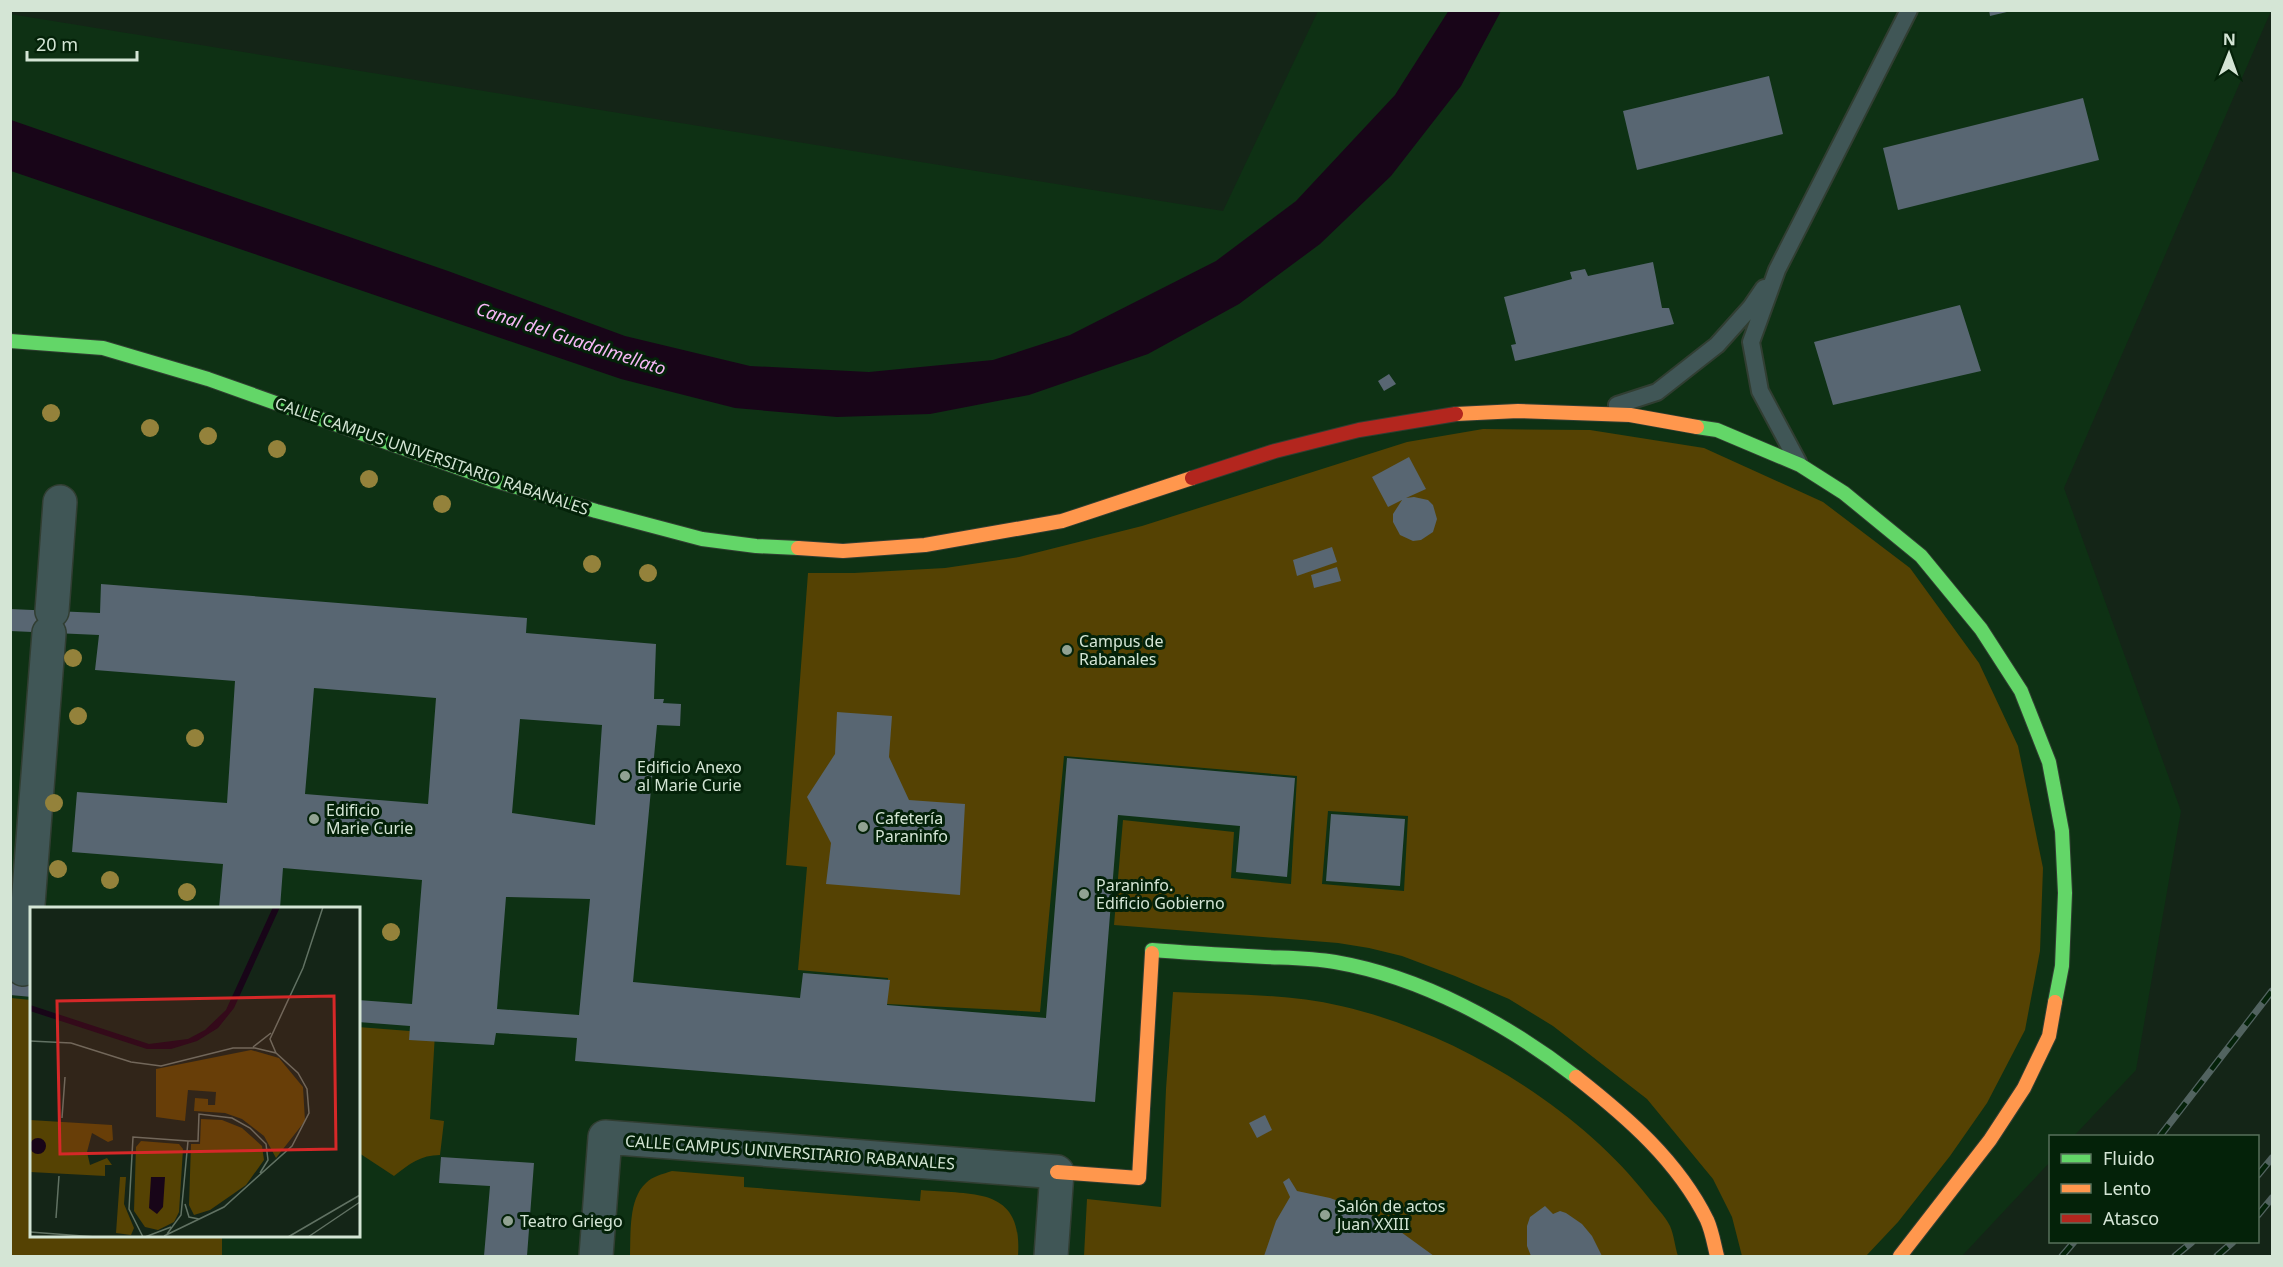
<svg xmlns="http://www.w3.org/2000/svg" width="2283" height="1267" font-family="'Noto Sans',sans-serif">
  <style>
    .built { fill: #0e3114; fill-rule: evenodd }
    .green { fill: #554203; fill-rule: evenodd }
    .water { fill: #180518 }
    .building { fill: #586672; fill-rule: evenodd }
    .lines { fill: none; stroke-linecap: round; stroke-linejoin: round }
    .lane-casing { stroke: #313e32; stroke-width: 20 }
    .street-casing { stroke: #313e32; stroke-width: 36 }
    .fast-casing { stroke: #313e32; stroke-width: 16 }
    .slow-casing { stroke: #313e32; stroke-width: 16 }
    .jam-casing { stroke: #313e32; stroke-width: 16 }
    .lane { stroke: #405656; stroke-width: 16 }
    .street { stroke: #405656; stroke-width: 33 }
    .fast { stroke: #63d668; stroke-width: 14 }
    .slow { stroke: #ff974d; stroke-width: 14 }
    .jam { stroke: #b3261e; stroke-width: 14 }
    .rail-casing { stroke: #526360; stroke-width: 7 }
    .rail { stroke: #042209; stroke-width: 4.5; stroke-dasharray: 14; stroke-linecap: butt }
    .tree { fill: #94823b }
    .poi-dot { fill: #91a292; stroke: #042209; stroke-width: 2 }
    .labels { text-anchor: middle; stroke-width: 6; stroke-linejoin: round; paint-order: stroke }
    .street-label { font-size: 16px; fill: #d4e5d5; stroke: #042209 }
    .poi-label { font-size: 16px; fill: #d4e5d5; stroke: #042209; text-anchor: start }
    .water-label { font-size: 18px; font-style: italic; fill: #f7b8f6; stroke: #042209 }
    .inset-road { fill: none; stroke: #617263; stroke-width: 1.5 }
    .view { fill: #d62828; fill-opacity: 0.15; stroke: #d62828; stroke-width: 3 }
    .inset-edge { fill: none; stroke: #d4e5d5; stroke-width: 3 }
  </style>
  <rect width="100%" height="100%" fill="#142517"/>
  <path class="built" d="M 1318,11 L 2271,11 L 2064,488 L 2181,811 L 2136,1070 L 2074,1136 L 2050,1136 L 2050,1162 L 1962,1256 L 11,1256 L 10,14 L 1223,211 ZM 32,908 L 358,908 L 358,1236 L 32,1236 Z"/>
  <path class="green" d="M 1483,429 L 1590,430 L 1704,448 L 1823,502 L 1910,568 L 1979,663 L 2018,746 L 2043,868 L 2040,951 L 2025,1030 L 1987,1103 L 1950,1156 L 1898,1222 L 1866,1256 L 1742,1256 L 1732,1217 L 1713,1179 L 1647,1099 L 1553,1026 L 1509,999 L 1455,976 L 1402,956 L 1369,948 L 1338,943 L 1114,925 L 1123,820 L 1234,832 L 1231,878 L 1291,884 L 1297,776 L 1064,756 L 1040,1012 L 887,1004 L 888,978 L 798,970 L 807,867 L 786,865 L 808,573 L 854,573 L 945,568 L 1019,557 L 1142,526 L 1407,442 ZM 1328,811 L 1408,816 L 1404,891 L 1322,884 Z
    M 1173,992 C 1228,995 1286,993 1341,1006 C 1452,1031 1578,1106 1648,1197 C 1655,1206 1665,1216 1670,1226 C 1674,1235 1675,1247 1678,1256 L 1084,1256 L 1087,1199 L 1161,1207 L 1166,1089 Z
    M 11,998 L 31,1000 L 32,1236 L 222,1236 L 222,1256 L 11,1256 Z
    M 358,1027 L 435,1033 L 430,1119 L 444,1121 L 440,1155 C 421,1155 409,1164 394,1176 L 359,1153 Z
    M 672,1171 L 744,1177 L 744,1187 L 920,1201 L 921,1190 C 973,1195 1023,1186 1018,1256 L 630,1256 C 631,1235 628,1199 646,1183 C 653,1176 663,1174 672,1171 Z"/>
  <path class="water" d="M 1449,10 L 1501,11 L 1461,86 L 1391,176 L 1320,244 L 1239,304 L 1148,354 L 1029,395 L 930,414 L 837,417 L 735,408 L 621,379 L 11,171 L 11,120 L 448,271 L 625,336 L 750,366 L 869,372 L 993,360 L 1070,335 L 1216,261 L 1296,201 L 1395,95 Z"/>
  <path class="building" d="M 1989,10 L 2011,10 L 2011,11 L 1990,16 Z
    M 1769,76 L 1783,134 L 1637,170 L 1623,111 Z
    M 2083,98 L 2099,160 L 1898,210 L 1883,148 Z
    M 1653,262 L 1662,308 L 1669,308 L 1674,324 L 1515,361 L 1511,345 L 1516,344 L 1504,297 L 1572,279 L 1570,272 L 1585,269 L 1588,276 Z
    M 1960,305 L 1981,371 L 1833,405 L 1814,342 Z
    M 1389,374 L 1396,384 L 1384,391 L 1378,381 Z
    M 1409,457 L 1426,489 L 1406,498 L 1414,497 L 1428,500 L 1433,505 L 1437,519 L 1433,532 L 1421,540 L 1413,541 L 1400,535 L 1393,522 L 1393,514 L 1402,500 L 1388,507 L 1372,477 Z
    M 1332,547 L 1337,562 L 1297,576 L 1293,560 Z
    M 1337,567 L 1341,581 L 1314,588 L 1311,575 Z
    M 101,584 L 527,618 L 526,633 L 656,644 L 654,699 L 664,699 L 663,703 L 681,704 L 680,726 L 657,725 L 633,982 L 800,998 L 803,973 L 890,980 L 887,1005 L 1046,1018 L 1067,758 L 1295,778 L 1287,877 L 1236,872 L 1240,826 L 1118,815 L 1095,1102 L 575,1061 L 577,1038 L 496,1033 L 494,1045 L 409,1040 L 410,1026 L 358,1022 L 358,1000 L 412,1004 L 422,880 L 283,868 L 280,908 L 219,908 L 223,864 L 72,852 L 77,792 L 227,803 L 235,681 L 95,670 L 99,635 L 10,631 L 10,609 L 100,613 ZM 314,688 L 436,698 L 428,804 L 305,794 ZM 520,719 L 602,725 L 595,825 L 512,813 ZM 506,897 L 590,899 L 579,1015 L 497,1009 Z
    M 837,712 L 892,716 L 889,757 L 909,800 L 965,804 L 960,895 L 826,884 L 831,843 L 807,797 L 835,754 Z
    M 1331,814 L 1405,819 L 1400,886 L 1326,881 Z
    M 10,968 L 32,969 L 32,997 L 10,995 Z
    M 1265,1115 L 1272,1130 L 1257,1138 L 1249,1123 Z
    M 441,1157 L 534,1163 L 527,1256 L 484,1256 L 490,1186 L 439,1183 Z
    M 1289,1178 L 1297,1191 L 1330,1198 L 1360,1209 L 1394,1227 L 1434,1256 L 1264,1256 L 1276,1221 L 1290,1197 L 1283,1182 Z
    M 1545,1206 L 1553,1214 L 1560,1211 L 1566,1213 L 1582,1224 L 1592,1236 L 1602,1256 L 1531,1256 L 1527,1246 L 1527,1226 L 1530,1217 Z"/>
  <g class="lines">
    <defs>
      <path id="lane" d="M 1617,405 L 1657,392 L 1717,345 L 1751,307 L 1764,288
        M 1798,462 L 1760,391 L 1751,342 L 1777,270 L 1909,10"/>
      <path id="street" d="M 52,611 L 60,502
        M 23,969 L 49,633
        M 596,1256 L 605,1137 L 1057,1172 L 1051,1256"/>
      <path id="fast" d="M 10,341 L 103,348 L 208,379 L 490,479 L 596,511 L 702,539 L 756,546 L 798,548
        M 1697,427 L 1717,430 L 1800,465 L 1844,493 L 1921,556 L 1981,629 L 2021,691 L 2049,762 L 2062,831 L 2065,893 L 2062,966 L 2055,1002
        M 1152,953 L 1152,950 C 1190,953 1228,955 1266,957 C 1289,958 1312,958 1335,962 C 1422,977 1507,1024 1576,1077"/>
      <path id="slow" d="M 1456,414 L 1518,411 L 1630,415 L 1697,427
        M 798,548 L 843,551 L 925,545 L 1062,521 L 1192,478
        M 1576,1077 C 1627,1117 1678,1161 1707,1220 C 1712,1231 1714,1244 1717,1256
        M 1057,1172 L 1139,1178 L 1152,953
        M 1900,1256 L 1990,1140 L 2024,1088 L 2049,1036 L 2055,1002"/>
      <path id="jam" d="M 1192,478 L 1275,451 L 1359,430 L 1456,414"/>
    </defs>
    <use href="#lane" class="lane-casing"/>
    <use href="#street" class="street-casing"/>
    <use href="#fast" class="fast-casing"/>
    <use href="#slow" class="slow-casing"/>
    <use href="#jam" class="jam-casing"/>
    <use href="#lane" class="lane"/>
    <use href="#street" class="street"/>
    <use href="#fast" class="fast"/>
    <use href="#slow" class="slow"/>
    <use href="#jam" class="jam"/>
    <defs>
      <path id="rail" d="M 2160,1136 L 2272,991
        M 2258,1175 L 2272,1158
        M 2258,1215 L 2272,1198
        M 2062,1256 L 2074,1242
        M 2175,1256 L 2192,1242
        M 2217,1256 L 2233,1242"/>
    </defs>
    <use href="#rail" class="rail-casing"/>
    <use href="#rail" class="rail"/>
  </g>
  <g class="tree">
    <circle cx="51" cy="413" r="9"/>
    <circle cx="150" cy="428" r="9"/>
    <circle cx="208" cy="436" r="9"/>
    <circle cx="277" cy="449" r="9"/>
    <circle cx="369" cy="479" r="9"/>
    <circle cx="442" cy="504" r="9"/>
    <circle cx="592" cy="564" r="9"/>
    <circle cx="648" cy="573" r="9"/>
    <circle cx="73" cy="658" r="9"/>
    <circle cx="78" cy="716" r="9"/>
    <circle cx="195" cy="738" r="9"/>
    <circle cx="54" cy="803" r="9"/>
    <circle cx="58" cy="869" r="9"/>
    <circle cx="110" cy="880" r="9"/>
    <circle cx="187" cy="892" r="9"/>
    <circle cx="391" cy="932" r="9"/>
  </g>
  <g class="poi-dot">
    <circle cx="1067" cy="650" r="6"/>
    <circle cx="625" cy="776" r="6"/>
    <circle cx="314" cy="819" r="6"/>
    <circle cx="863" cy="827" r="6"/>
    <circle cx="1084" cy="894" r="6"/>
    <circle cx="1325" cy="1215" r="6"/>
    <circle cx="508" cy="1221" r="6"/>
  </g>
  <g class="labels">
    <g class="street-label">
      <text transform="translate(432 456) rotate(19)" y="6">CALLE CAMPUS UNIVERSITARIO RABANALES</text>
      <text transform="translate(790 1152) rotate(4)" y="6">CALLE CAMPUS UNIVERSITARIO RABANALES</text>
    </g>
    <g class="poi-label">
      <text x="1079" y="647">Campus de<tspan x="1079" dy="18">Rabanales</tspan></text>
      <text x="637" y="773">Edificio Anexo<tspan x="637" dy="18">al Marie Curie</tspan></text>
      <text x="326" y="816">Edificio<tspan x="326" dy="18">Marie Curie</tspan></text>
      <text x="875" y="824">Cafetería<tspan x="875" dy="18">Paraninfo</tspan></text>
      <text x="1096" y="891">Paraninfo.<tspan x="1096" dy="18">Edificio Gobierno</tspan></text>
      <text x="1337" y="1212">Salón de actos<tspan x="1337" dy="18">Juan XXIII</tspan></text>
      <text x="520" y="1227">Teatro Griego</text>
    </g>
    <g class="water-label">
      <text transform="translate(571 339) rotate(18)" y="6">Canal del Guadalmellato</text>
    </g>
  </g>
  <g transform="translate(30 907)">
    <rect width="330" height="330" fill="#142517"/>
    <path d="M 221,143 L 249,151 L 273,180 L 275,214 L 246,251 L 234,229 L 212,212 L 195,206 L 164,204 L 165,191 L 178,192 L 178,198 L 185,198 L 186,185 L 158,183 L 155,214 L 126,210 L 126,162 ZM 171,212 L 192,213 L 212,221 L 232,239 L 234,253 L 216,278 L 180,303 L 164,308 L 159,298 L 161,237 L 170,237 ZM 0,213 L 82,218 L 83,233 L 78,235 L 62,226 L 57,245 L 60,258 L 77,251 L 82,258 L 75,258 L 75,269 L 0,265 ZM 111,234 L 149,237 L 153,242 L 149,305 L 144,315 L 128,323 L 115,320 L 104,304 L 106,240 ZM 90,270 L 96,270 L 94,297 L 104,321 L 101,328 L 86,326 Z" fill="#554203"/>
    <path d="M 243,0 L 250,0 L 204,101 L 188,121 L 167,134 L 141,142 L 117,142 L 0,104 L 0,98 L 119,137 L 158,132 L 175,123 L 196,103 ZM0 239a8 8 0 1 1 16 0a8 8 0 1 1-16 0ZM 121,270 L 135,270 L 133,300 L 127,307 L 119,301 Z" fill="#180518"/>
    <path class="inset-road" d="M 0,134 L 41,136 L 101,155 L 131,159 L 203,141 L 225,141 L 246,146 L 268,166 L 277,182 L 279,206 L 262,239 L 194,300 L 134,329M 223,140 L 241,126M 246,146 L 240,132 L 273,61 L 293,0M 32,211 L 35,170M 158,234 L 168,234 L 169,207 L 202,211 L 220,221 L 236,237 L 238,253 L 230,266M 155,297 L 159,310 L 169,312M 26,311 L 29,269M 0,325 L 66,330M 113,330 L 99,302 L 103,230 L 158,234 L 151,308 L 137,327M 115,330 L 141,320M 258,330 L 330,288M 278,330 L 330,295"/>
    <path class="view" d="M 304,89 L 306,242 L 30,247 L 27,94 Z"/>
    <rect width="330" height="330" class="inset-edge"/>
  </g>
  <rect width="2283" height="1267" fill="none" stroke="#d4e5d5" stroke-width="24"/>
  <rect x="2049" y="1135" width="210" height="108" fill="#042209" stroke="#57705b" stroke-width="1.5"/>
  <rect x="2061" y="1154" width="30" height="9" fill="#63d668" stroke="#57705b" stroke-width="1.5"/>
  <text x="2103" y="1165" font-size="18" fill="#d4e5d5">Fluido</text>
  <rect x="2061" y="1184" width="30" height="9" fill="#ff974d" stroke="#57705b" stroke-width="1.5"/>
  <text x="2103" y="1195" font-size="18" fill="#d4e5d5">Lento</text>
  <rect x="2061" y="1214" width="30" height="9" fill="#b3261e" stroke="#57705b" stroke-width="1.5"/>
  <text x="2103" y="1225" font-size="18" fill="#d4e5d5">Atasco</text>
  <g transform="translate(2229 54) rotate(1)" stroke="#042209" stroke-width="4.5" paint-order="stroke">
  <path d="M0-4.5L10 22L0 15L-10 22Z" fill="#d4e5d5"/>
  <text y="-9" font-size="16" font-weight="bold" text-anchor="middle" fill="#d4e5d5">N</text>
  </g>
  <path d="M27 51v9h110v-9" fill="none" stroke="#d4e5d5" stroke-width="3"/>
  <text x="36" y="51" font-size="18" fill="#d4e5d5" stroke="#042209" stroke-width="4.5" paint-order="stroke">20 m</text>
</svg>
